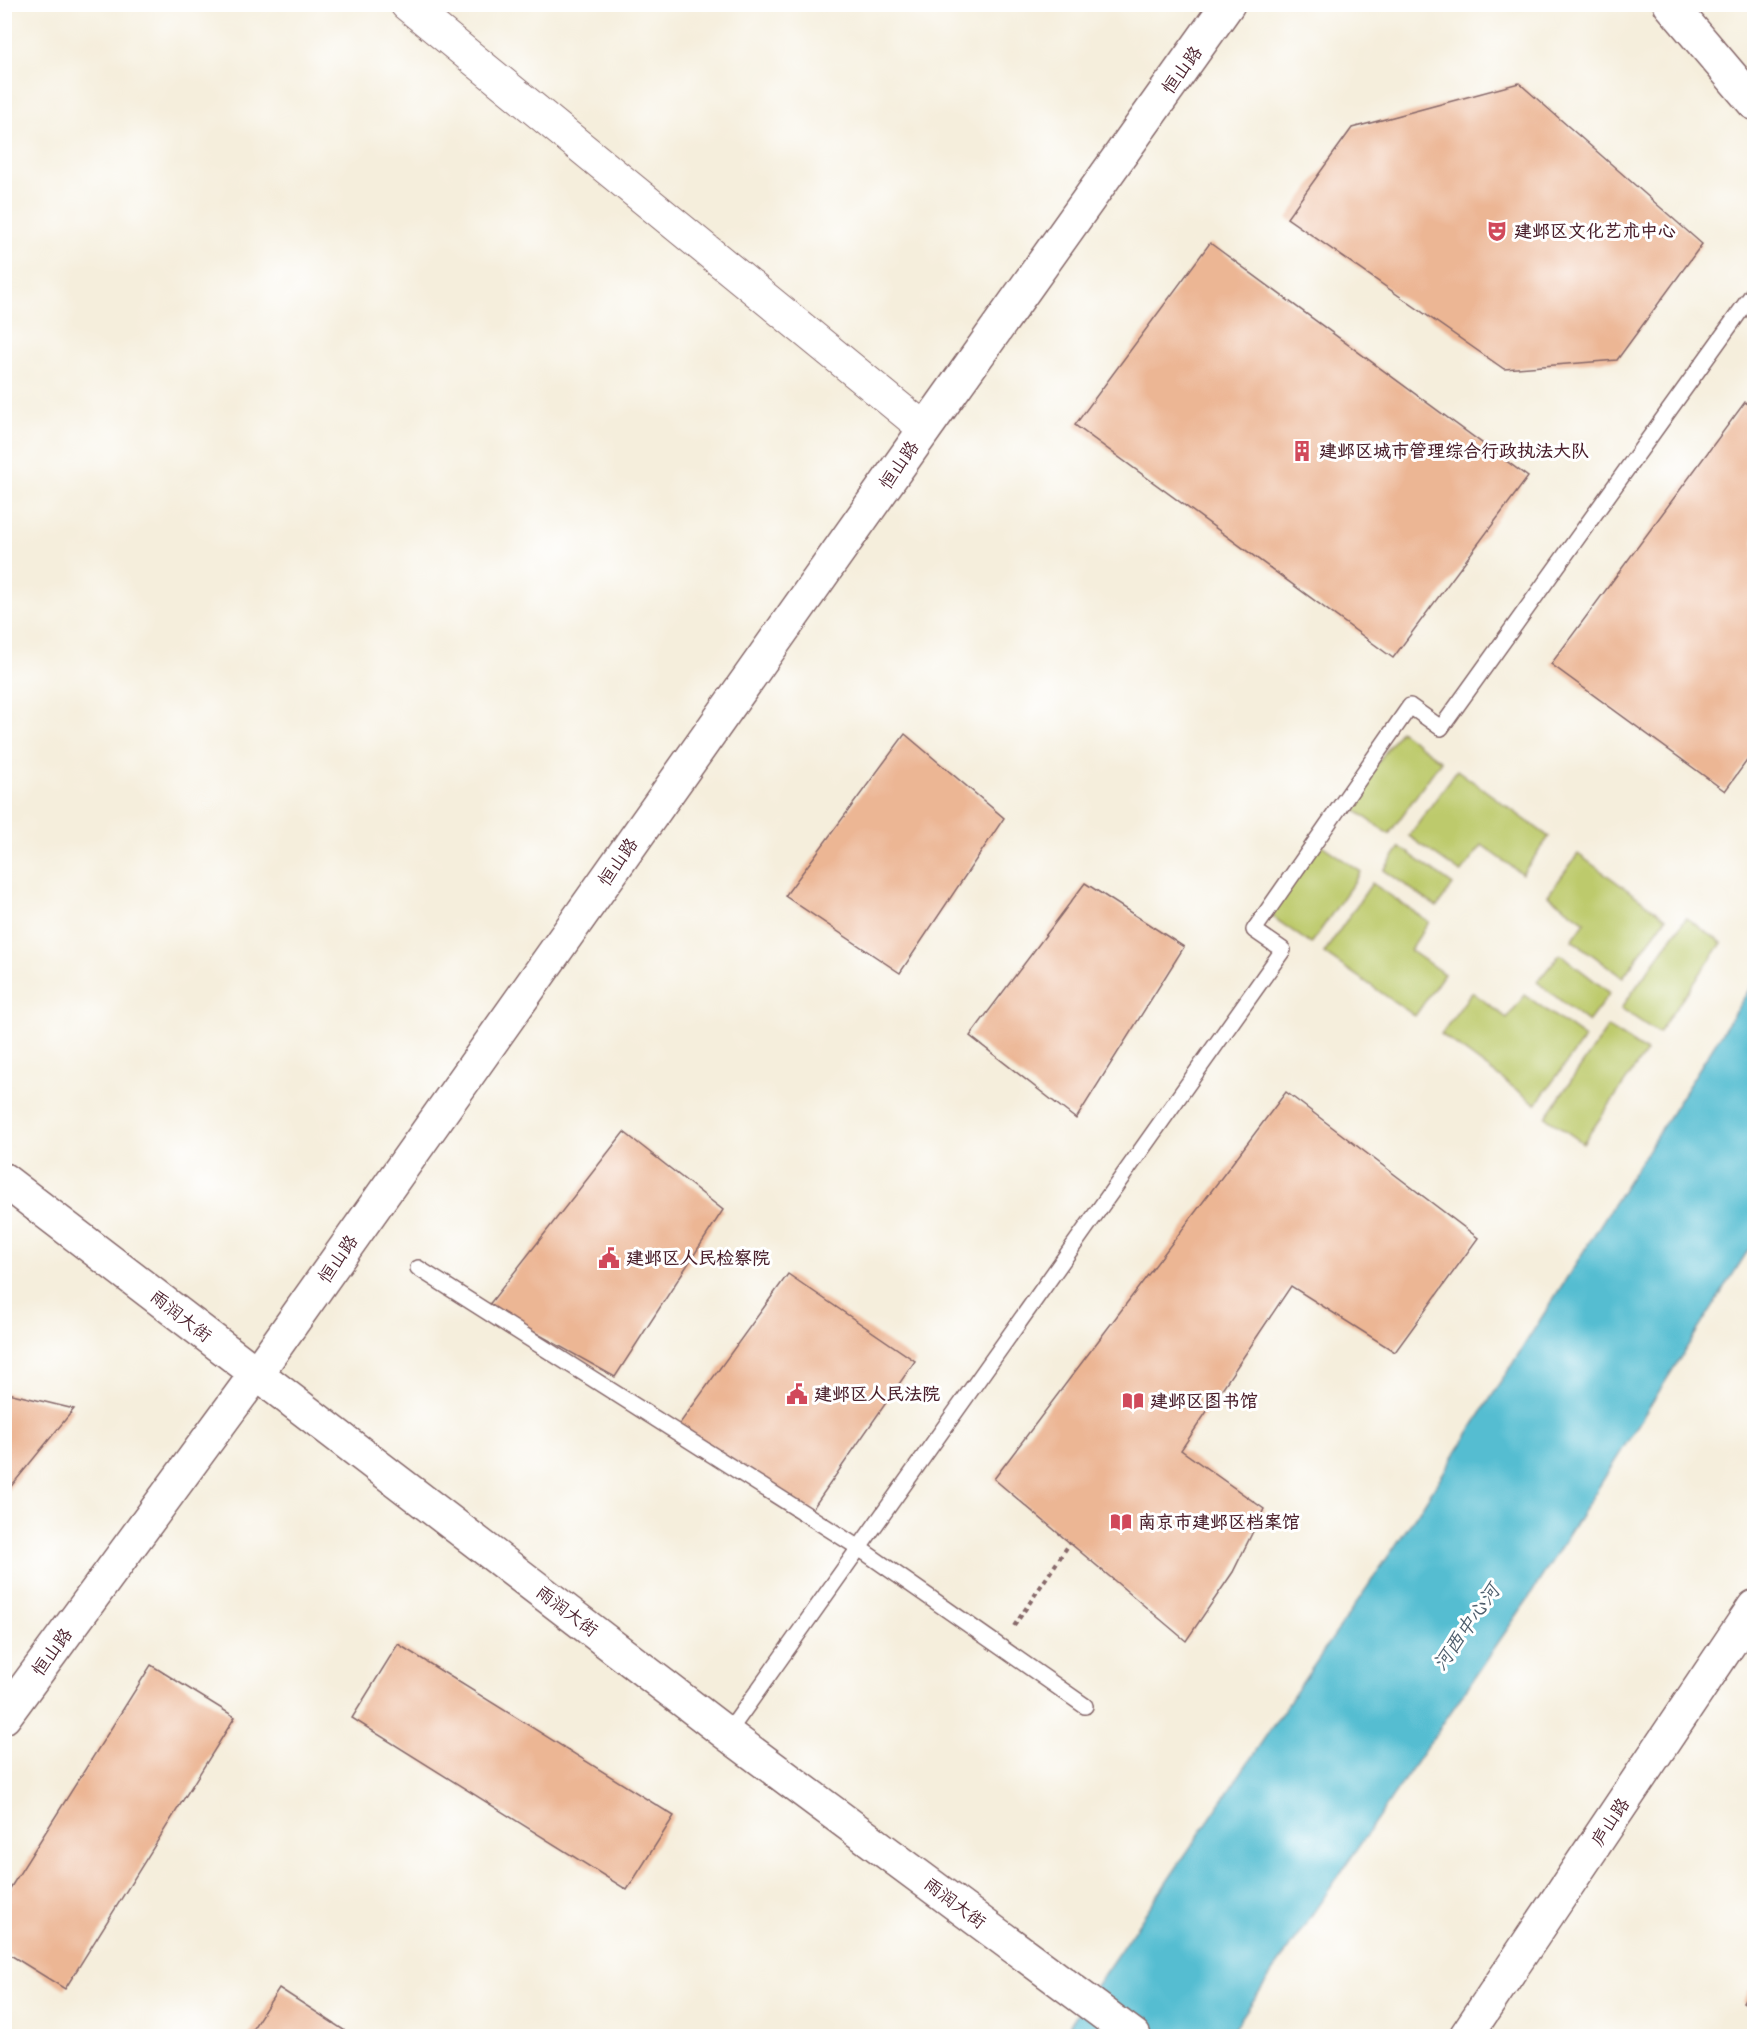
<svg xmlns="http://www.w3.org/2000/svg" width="1759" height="2041" font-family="'Shantell Sans','LXGW WenKai TC',sans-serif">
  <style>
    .green { fill: #bdca6c; stroke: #84744c; stroke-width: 1.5 }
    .water { fill: #54bdd1; stroke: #4f6e7e; stroke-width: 1.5 }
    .building { fill: #ecb694 }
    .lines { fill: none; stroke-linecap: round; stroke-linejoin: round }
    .lane-casing { stroke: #866769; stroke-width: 18 }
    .street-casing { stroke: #866769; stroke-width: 34 }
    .secondary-casing { stroke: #866769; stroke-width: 36 }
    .path { stroke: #866769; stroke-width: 4; stroke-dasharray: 4.5 4.5; stroke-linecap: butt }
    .lane { stroke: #fff; stroke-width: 15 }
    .street { stroke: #fff; stroke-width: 32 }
    .secondary { stroke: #fff; stroke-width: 33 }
    .labels { text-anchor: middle; stroke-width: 6; stroke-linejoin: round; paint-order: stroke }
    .street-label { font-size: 18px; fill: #4a1f2b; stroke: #fff }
    .poi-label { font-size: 18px; font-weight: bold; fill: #4a1f2b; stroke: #fff; text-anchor: start }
    .water-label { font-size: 20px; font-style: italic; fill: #4e5e6d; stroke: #fff }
  </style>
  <rect width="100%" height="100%" fill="#fff"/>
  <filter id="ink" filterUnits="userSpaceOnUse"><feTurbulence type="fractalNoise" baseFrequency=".0167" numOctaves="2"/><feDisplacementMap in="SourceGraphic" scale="12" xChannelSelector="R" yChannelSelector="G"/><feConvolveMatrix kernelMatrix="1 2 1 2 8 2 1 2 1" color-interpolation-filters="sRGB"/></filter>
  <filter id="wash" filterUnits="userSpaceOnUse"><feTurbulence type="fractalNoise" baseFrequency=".008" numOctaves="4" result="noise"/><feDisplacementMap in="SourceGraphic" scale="24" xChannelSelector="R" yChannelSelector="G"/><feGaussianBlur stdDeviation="1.35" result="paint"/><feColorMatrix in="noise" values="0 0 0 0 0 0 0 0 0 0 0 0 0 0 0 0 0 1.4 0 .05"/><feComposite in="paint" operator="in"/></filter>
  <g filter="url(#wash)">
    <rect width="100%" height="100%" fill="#f5eedc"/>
    <path class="green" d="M 1400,731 L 1441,761 L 1389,834 L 1348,805 Z
      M 1457,770 L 1549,837 L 1522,874 L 1482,845 L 1461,873 L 1409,836 Z
      M 1320,844 L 1361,872 L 1311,944 L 1270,915 Z
      M 1400,847 L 1453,885 L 1437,907 L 1384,870 Z
      M 1578,854 L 1666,918 L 1623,977 L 1572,940 L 1585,922 L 1548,895 Z
      M 1372,883 L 1429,922 L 1410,950 L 1444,974 L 1415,1016 L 1324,953 Z
      M 1686,918 L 1722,943 L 1658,1033 L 1621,1008 Z
      M 1560,954 L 1610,993 L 1588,1022 L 1537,982 Z
      M 1472,992 L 1507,1018 L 1525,995 L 1585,1038 L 1536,1104 L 1441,1034 Z
      M 1608,1027 L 1646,1052 L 1583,1143 L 1546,1117 Z"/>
    <path class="water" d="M 1754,982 L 1754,1241 L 1528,1599 L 1229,2036 L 1062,2036 L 1423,1505 Z"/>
    <g id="blocks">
      <path class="building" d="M 1519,83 L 1702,244 L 1617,360 L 1504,369 L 1287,218 L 1352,128 Z
        M 1210,243 L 1528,477 L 1393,658 L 1075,425 Z
        M 1745,402 L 1754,409 L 1754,751 L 1725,791 L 1551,664 Z
        M 905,734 L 1004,818 L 900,973 L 785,896 Z
        M 1085,883 L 1184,947 L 1076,1119 L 970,1036 Z
        M 1286,1092 L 1478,1238 L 1395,1352 L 1291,1286 L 1181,1450 L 1264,1509 L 1233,1572 L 1186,1641 L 994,1479 Z
        M 624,1132 L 723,1210 L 615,1377 L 488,1306 Z
        M 788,1274 L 915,1361 L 811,1511 L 678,1426 Z
        M 4,1392 L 74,1409 L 4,1495 Z
        M 398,1644 L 674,1816 L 627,1890 L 352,1718 Z
        M 151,1665 L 235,1717 L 65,1989 L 4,1951 L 4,1898 Z
        M 1754,1983 L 1754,2009 L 1743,2002 Z
        M 279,1988 L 353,2036 L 248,2036 Z"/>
    </g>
  </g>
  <g filter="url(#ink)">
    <use href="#blocks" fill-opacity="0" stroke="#866769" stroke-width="1.5"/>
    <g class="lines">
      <defs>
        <path id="lane" d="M 418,1268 L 859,1548 L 1085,1706
          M 727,1734 L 1283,950 L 1254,930 L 1410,706 L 1441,728 L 1754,292"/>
        <path id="street" d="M 406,4 L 925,429"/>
        <path id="secondary" d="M 1670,4 L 1754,103
          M 4,1180 L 727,1734 L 1134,2036
          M 4,1717 L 256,1374 L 925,429 L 1228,4
          M 1466,2036 L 1754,1607"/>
      </defs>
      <use href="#lane" class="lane-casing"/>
      <use href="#street" class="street-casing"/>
      <use href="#secondary" class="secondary-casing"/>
      <path class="path" d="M 1014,1626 L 1070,1543"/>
      <use href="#lane" class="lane"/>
      <use href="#street" class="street"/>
      <use href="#secondary" class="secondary"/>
    </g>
  </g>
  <defs>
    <symbol id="theatre-bare" viewBox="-9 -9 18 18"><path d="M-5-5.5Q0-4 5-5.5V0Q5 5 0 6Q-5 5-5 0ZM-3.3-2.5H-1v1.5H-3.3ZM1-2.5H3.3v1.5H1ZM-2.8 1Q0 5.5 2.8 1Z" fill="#d1495b" stroke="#fff" stroke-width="2.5" paint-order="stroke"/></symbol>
    <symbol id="building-bare" viewBox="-9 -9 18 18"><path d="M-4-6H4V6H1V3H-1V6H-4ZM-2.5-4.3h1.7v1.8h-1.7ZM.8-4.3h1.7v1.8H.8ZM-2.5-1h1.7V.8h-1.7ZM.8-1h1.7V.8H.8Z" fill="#d1495b" stroke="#fff" stroke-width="2.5" paint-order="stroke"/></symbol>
    <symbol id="civic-bare" viewBox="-9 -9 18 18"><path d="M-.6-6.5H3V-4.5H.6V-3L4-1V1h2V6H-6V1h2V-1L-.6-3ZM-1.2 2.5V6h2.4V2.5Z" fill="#d1495b" stroke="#fff" stroke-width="2.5" paint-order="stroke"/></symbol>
    <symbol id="library-bare" viewBox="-9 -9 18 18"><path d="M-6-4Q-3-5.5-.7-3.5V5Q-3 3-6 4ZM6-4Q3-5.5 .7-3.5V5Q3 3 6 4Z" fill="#d1495b" stroke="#fff" stroke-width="2.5" paint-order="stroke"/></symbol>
  </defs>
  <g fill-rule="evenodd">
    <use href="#theatre-bare" x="1482" y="216" width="30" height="30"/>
    <use href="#building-bare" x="1287" y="436" width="30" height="30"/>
    <use href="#civic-bare" x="594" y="1243" width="30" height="30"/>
    <use href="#civic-bare" x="782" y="1379" width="30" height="30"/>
    <use href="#library-bare" x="1118" y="1386" width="30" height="30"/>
    <use href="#library-bare" x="1106" y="1507" width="30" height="30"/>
  </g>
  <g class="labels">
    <g class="street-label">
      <text transform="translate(1182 70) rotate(-54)" y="6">恒山路</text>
      <text transform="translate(899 465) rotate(-55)" y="6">恒山路</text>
      <text transform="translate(618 862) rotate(-55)" y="6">恒山路</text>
      <text transform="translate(338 1259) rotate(-55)" y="6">恒山路</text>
      <text transform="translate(181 1316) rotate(38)" y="6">雨润大街</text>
      <text transform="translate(567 1611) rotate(37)" y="6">雨润大街</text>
      <text transform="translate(52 1652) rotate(-54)" y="6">恒山路</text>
      <text transform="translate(1610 1822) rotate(-56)" y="6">庐山路</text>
      <text transform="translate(955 1903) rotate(37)" y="6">雨润大街</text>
    </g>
    <g class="poi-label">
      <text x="1514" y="237">建邺区文化艺术中心</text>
      <text x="1319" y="457">建邺区城市管理综合行政执法大队</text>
      <text x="626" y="1264">建邺区人民检察院</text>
      <text x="814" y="1400">建邺区人民法院</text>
      <text x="1150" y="1407">建邺区图书馆</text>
      <text x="1138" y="1528">南京市建邺区档案馆</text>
    </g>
    <g class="water-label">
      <text transform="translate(1466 1627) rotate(-55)" y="7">河西中心河</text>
    </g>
  </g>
  <rect width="1759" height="2041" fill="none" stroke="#fff" stroke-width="24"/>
</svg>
